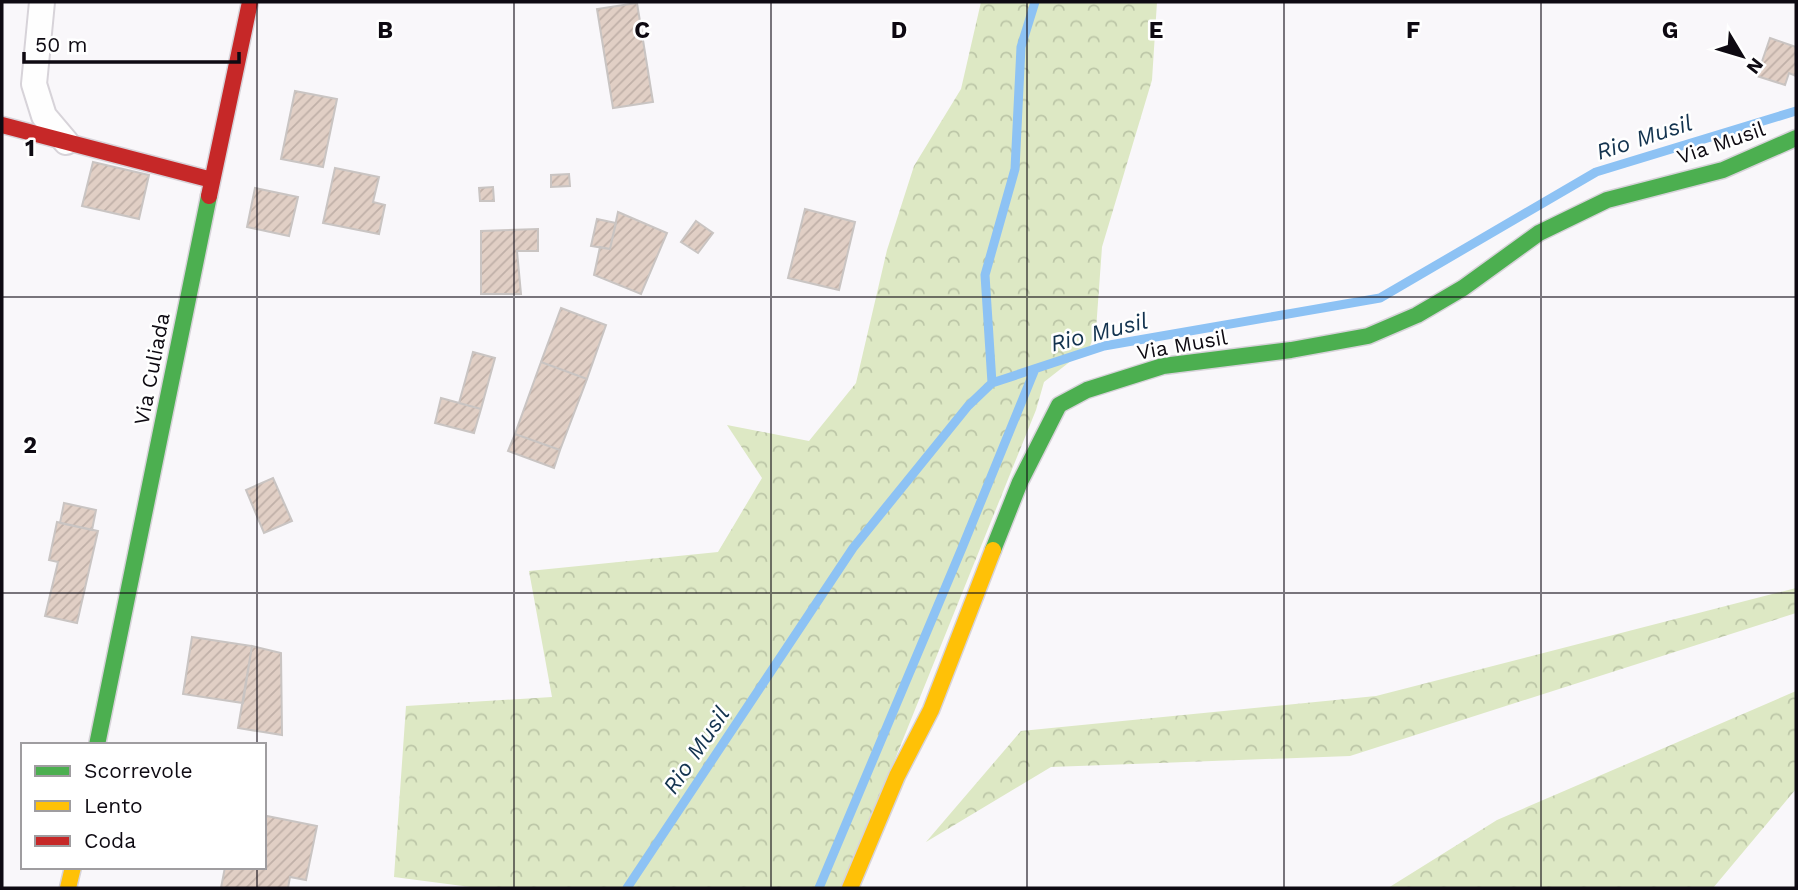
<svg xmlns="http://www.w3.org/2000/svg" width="1798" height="890" font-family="'Work Sans',sans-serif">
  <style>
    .forest { fill: url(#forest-crowns) }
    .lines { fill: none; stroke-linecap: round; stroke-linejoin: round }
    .stream { stroke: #8dc2f4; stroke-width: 9 }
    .building { fill: url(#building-hatch); stroke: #c9c4c2; stroke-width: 2 }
    .street-casing { stroke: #d7d3d9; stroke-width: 28 }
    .fast-casing { stroke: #d7d3d9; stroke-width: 19 }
    .slow-casing { stroke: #d7d3d9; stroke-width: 19 }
    .jam-casing { stroke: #d7d3d9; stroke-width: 19 }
    .street { stroke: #fefefe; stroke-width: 24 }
    .fast { stroke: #4caf50; stroke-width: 16 }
    .slow { stroke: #ffc107; stroke-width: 16 }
    .jam { stroke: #c62828; stroke-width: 16 }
    .grid { fill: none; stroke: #0e0a12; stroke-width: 2; stroke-opacity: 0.55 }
    .labels { text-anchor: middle; stroke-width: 5; stroke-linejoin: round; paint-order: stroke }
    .street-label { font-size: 21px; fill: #0e0a12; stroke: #fff }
    .water-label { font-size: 23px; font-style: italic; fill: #13334f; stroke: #fff }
    .grid-label { font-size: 23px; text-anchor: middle; font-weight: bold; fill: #0e0a12; stroke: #fff; stroke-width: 5; stroke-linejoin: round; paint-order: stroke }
  </style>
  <defs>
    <pattern id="forest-crowns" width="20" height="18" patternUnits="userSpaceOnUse" patternTransform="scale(1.75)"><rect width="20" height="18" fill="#dde8c4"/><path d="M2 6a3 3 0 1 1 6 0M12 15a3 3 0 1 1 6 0" fill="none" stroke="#bcc6a7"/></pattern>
    <pattern id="building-hatch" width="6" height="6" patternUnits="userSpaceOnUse" patternTransform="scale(1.75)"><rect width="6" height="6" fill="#e1cfc5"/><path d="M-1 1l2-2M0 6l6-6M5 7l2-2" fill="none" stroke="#c0b0a8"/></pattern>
  </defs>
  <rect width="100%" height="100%" fill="#f9f7fa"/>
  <path class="forest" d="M 981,2 L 1157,2 L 1152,80 L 1102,247 L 1096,330 L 1090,346 L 1044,382 L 1036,410 L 843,888 L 478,888 L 394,877 L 406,706 L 552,697 L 529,571 L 718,552 L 762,478 L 727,425 L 809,441 L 856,383 L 887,250 L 914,166 L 961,89 Z
    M 1796,588 L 1796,613 L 1350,756 L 1051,767 L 926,842 L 1021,731 L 1376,696 Z
    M 1796,691 L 1796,789 L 1713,888 L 1388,888 L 1497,820 Z"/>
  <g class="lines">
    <path class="stream" d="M 992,383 L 985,275 L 1015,169 L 1021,47 L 1035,2
      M 627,888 L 853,548 L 968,406 L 992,383 L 1104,346 L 1380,298 L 1596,172 L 1796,111
      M 819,888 L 962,548 L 1035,369"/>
  </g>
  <path class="building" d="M 637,3 L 653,102 L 613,108 L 597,9 Z
    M 1770,38 L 1796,47 L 1796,76 L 1789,73 L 1785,85 L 1757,76 Z
    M 295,91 L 337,99 L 323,167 L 281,159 Z
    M 93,162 L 149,175 L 139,219 L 82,206 Z
    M 335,168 L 379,177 L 373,202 L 385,205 L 379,234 L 323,223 Z
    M 569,174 L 570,186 L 551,187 L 551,175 Z
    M 493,187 L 494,201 L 480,201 L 479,188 Z
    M 255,188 L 298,197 L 289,236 L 247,227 Z
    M 805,209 L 855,222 L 839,290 L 788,278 Z
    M 618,212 L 667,233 L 641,294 L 594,275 L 600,247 L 610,249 Z
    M 597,219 L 616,223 L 610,249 L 591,246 Z
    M 696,221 L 713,233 L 698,253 L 681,242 Z
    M 538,229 L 538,251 L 517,251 L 521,294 L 481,294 L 481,231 Z
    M 561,308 L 606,325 L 587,379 L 541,362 Z
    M 473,352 L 495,358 L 481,409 L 459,403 Z
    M 541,362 L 587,379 L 560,450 L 515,434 Z
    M 441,398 L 481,409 L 474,433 L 435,423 Z
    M 515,434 L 560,450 L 554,468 L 508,451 Z
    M 273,478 L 292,521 L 264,533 L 246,490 Z
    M 64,503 L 96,510 L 92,530 L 60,523 Z
    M 57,522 L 98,531 L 77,623 L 45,616 L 58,562 L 49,560 Z
    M 192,637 L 252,646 L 243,703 L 183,694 Z
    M 252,646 L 281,653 L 282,735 L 238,728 Z
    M 267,816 L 317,826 L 306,880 L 290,877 L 288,888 L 221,888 L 225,867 L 264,867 L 264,822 Z"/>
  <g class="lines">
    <defs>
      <path id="street" d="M 42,2 L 34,84 L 44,116 L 66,142"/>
      <path id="fast" d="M 993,550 L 1020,482 L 1059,405 L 1087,390 L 1163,366 L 1291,350 L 1368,336 L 1417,315 L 1463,288 L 1539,233 L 1607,200 L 1723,170 L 1796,138
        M 97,745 L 209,196"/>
      <path id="slow" d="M 68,888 L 73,867
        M 850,888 L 897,776 L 931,710 L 993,550"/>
      <path id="jam" d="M 2,125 L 212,180
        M 209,196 L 250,2"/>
    </defs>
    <use href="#street" class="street-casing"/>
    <use href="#fast" class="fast-casing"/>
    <use href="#slow" class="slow-casing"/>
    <use href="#jam" class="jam-casing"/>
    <use href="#street" class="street"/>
    <use href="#fast" class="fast"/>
    <use href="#slow" class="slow"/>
    <use href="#jam" class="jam"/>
  </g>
  <path class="grid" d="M 257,2 L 257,745M 514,2 L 514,888M 771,2 L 771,888M 1027,2 L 1027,888M 1284,2 L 1284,888M 1541,2 L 1541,888M 2,297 L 1796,297M 2,593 L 1796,593M 257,867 L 257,888"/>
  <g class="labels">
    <g class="street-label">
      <text transform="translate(1721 143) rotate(-19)" y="7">Via Musil</text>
      <text transform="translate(1182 345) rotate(-10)" y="7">Via Musil</text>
      <text transform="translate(152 369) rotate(-79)" y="7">Via Culiada</text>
    </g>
    <g class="water-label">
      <text transform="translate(1644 137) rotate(-18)" y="8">Rio Musil</text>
      <text transform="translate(1099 332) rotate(-14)" y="8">Rio Musil</text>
      <text transform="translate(696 750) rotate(-56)" y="8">Rio Musil</text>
    </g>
  </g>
  <g class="grid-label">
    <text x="385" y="38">B</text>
    <text x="642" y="38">C</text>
    <text x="899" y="38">D</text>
    <text x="1156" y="38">E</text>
    <text x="1413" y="38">F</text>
    <text x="1670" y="38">G</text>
    <text x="30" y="156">1</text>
    <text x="30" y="453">2</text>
  </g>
  <rect width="1798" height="890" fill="none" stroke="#0e0a12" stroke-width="7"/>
  <rect x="21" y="743" width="245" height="126" fill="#ffffff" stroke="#9f9da0" stroke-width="2"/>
  <rect x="35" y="766" width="35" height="10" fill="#4caf50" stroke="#9f9da0" stroke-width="2"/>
  <text x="84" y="778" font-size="21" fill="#0e0a12">Scorrevole</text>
  <rect x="35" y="801" width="35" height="10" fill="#ffc107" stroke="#9f9da0" stroke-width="2"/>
  <text x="84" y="813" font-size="21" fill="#0e0a12">Lento</text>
  <rect x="35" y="836" width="35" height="10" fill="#c62828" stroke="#9f9da0" stroke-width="2"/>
  <text x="84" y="848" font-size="21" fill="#0e0a12">Coda</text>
  <g transform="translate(1742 56) rotate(128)" stroke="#ffffff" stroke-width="5" paint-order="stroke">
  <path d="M0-5L12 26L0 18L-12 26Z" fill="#0e0a12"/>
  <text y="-10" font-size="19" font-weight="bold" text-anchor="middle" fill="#0e0a12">N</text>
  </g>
  <path d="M24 52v10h215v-10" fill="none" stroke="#0e0a12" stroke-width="3.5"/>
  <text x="35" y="52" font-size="21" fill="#0e0a12" stroke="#ffffff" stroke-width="5" paint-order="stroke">50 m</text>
</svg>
